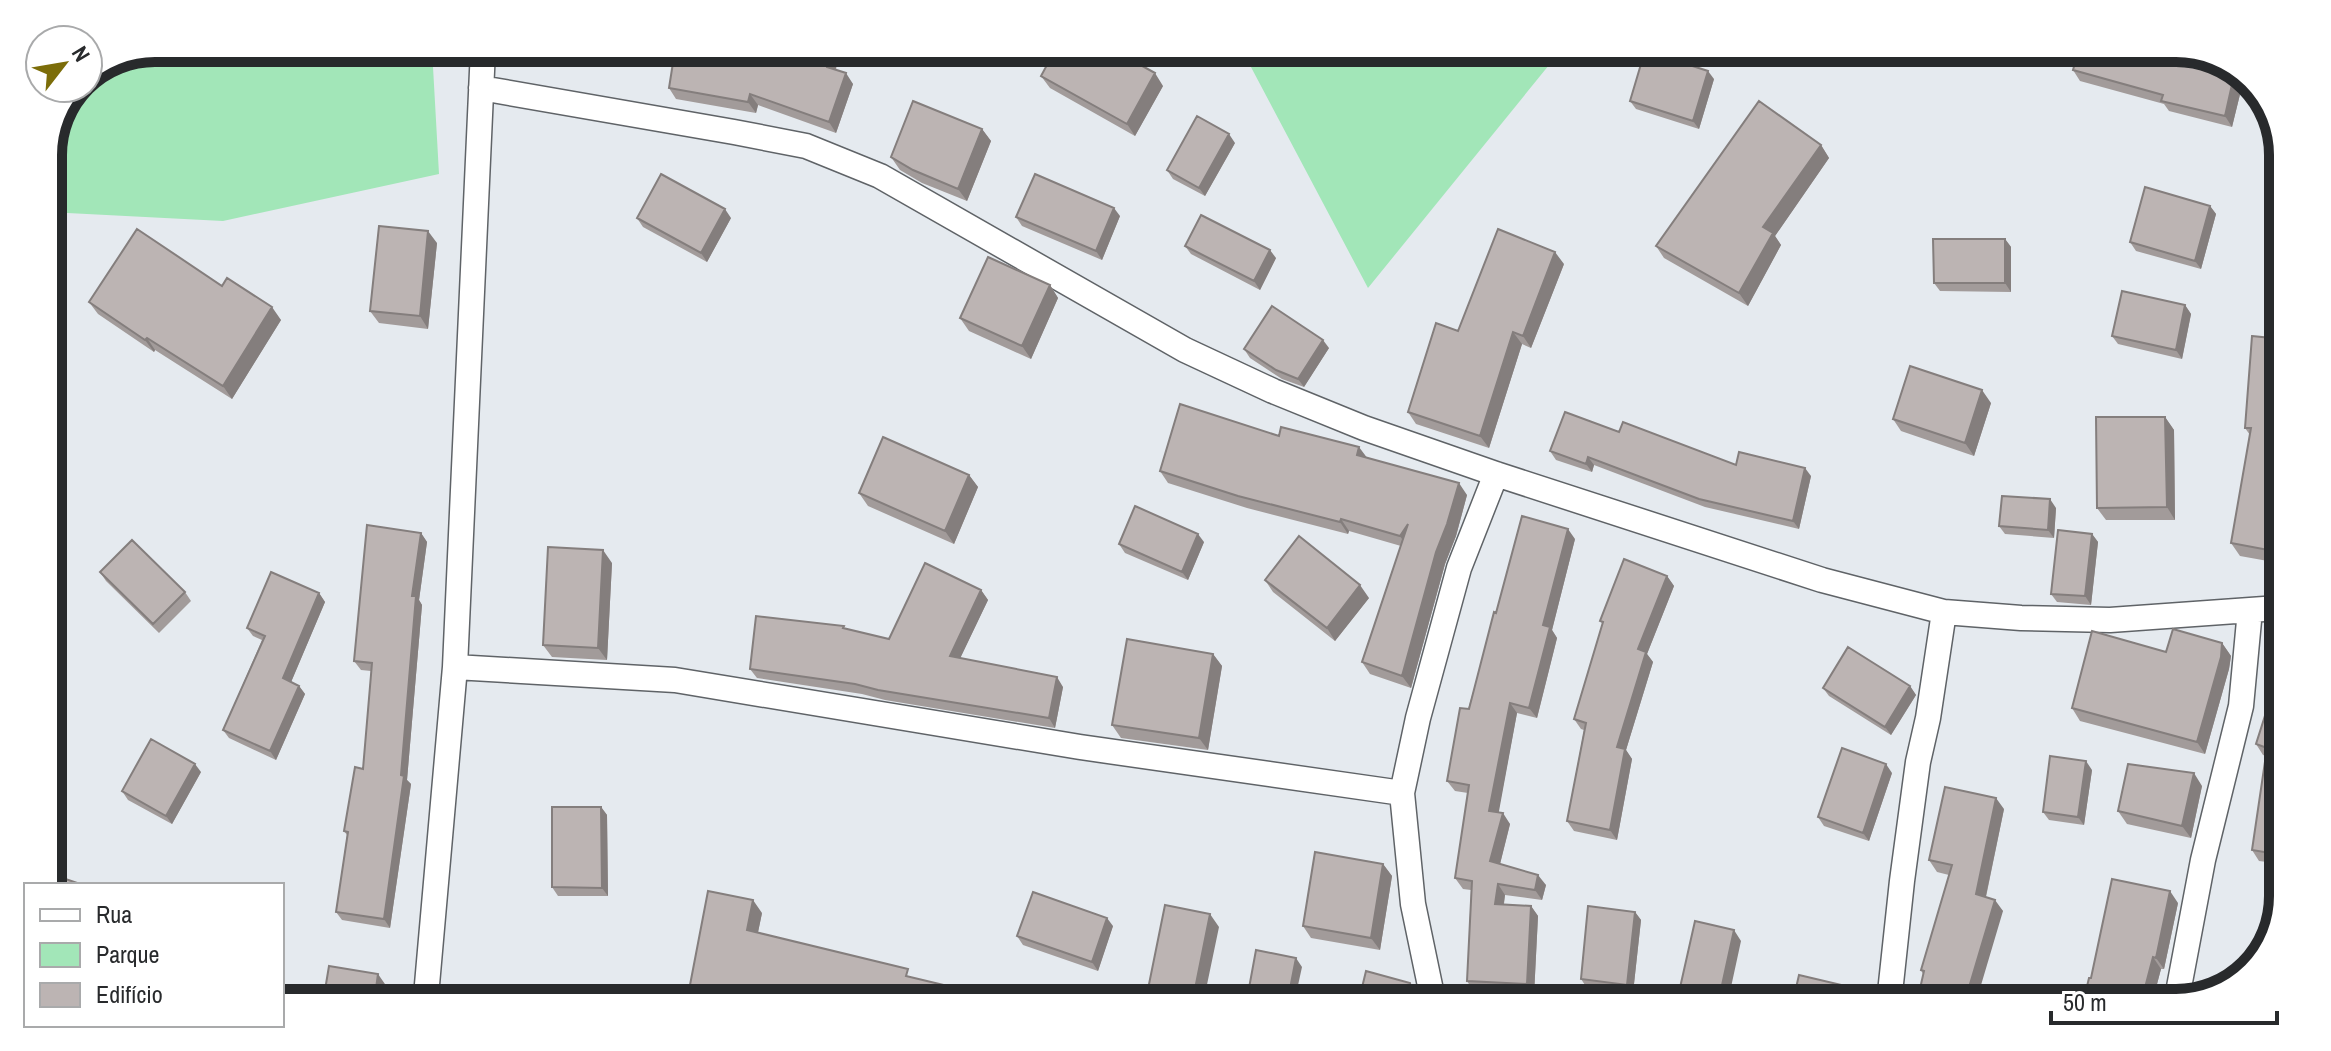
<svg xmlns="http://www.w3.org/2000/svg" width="2331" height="1051" font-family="'Archivo Narrow',sans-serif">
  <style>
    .green { fill: #a2e6b8 }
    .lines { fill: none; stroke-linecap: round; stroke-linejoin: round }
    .minor-casing { stroke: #5f6367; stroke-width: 27 }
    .minor { stroke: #fff; stroke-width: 24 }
    .wall { fill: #a29b9a }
    .shaded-wall { fill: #847e7d }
    .building { fill: #bcb4b3; stroke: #847e7d; stroke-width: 2 }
    .rim { fill: none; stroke: #282a2c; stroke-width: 10 }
  </style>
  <rect width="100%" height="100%" fill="#e5eaef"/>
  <path class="green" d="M 155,48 L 432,49 L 439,174 L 223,221 L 48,212 L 48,148 L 75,88 L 88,88 L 88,75 Z
    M 1243,52 L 1558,54 L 1368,288 Z"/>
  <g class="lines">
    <defs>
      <path id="minor" d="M 481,88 L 734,132 L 806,146 L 880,176 L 1185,350 L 1273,391 L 1364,428 L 1496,474 L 1822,580 L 1944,612 L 2021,618 L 2110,620 L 2278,608
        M 455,667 L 675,680 L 1080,747 L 1402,793
        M 426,996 L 455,667 L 483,49
        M 1433,1000 L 1413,904 L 1402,793 L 1418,718 L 1459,568 L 1496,474
        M 1889,1002 L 1902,881 L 1918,762 L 1928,718 L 1944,612
        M 2176,1003 L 2203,860 L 2241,706 L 2250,610"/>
    </defs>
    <use href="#minor" class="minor-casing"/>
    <use href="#minor" class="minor"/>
  </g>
  <path class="wall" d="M 839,51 L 836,70 L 853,84 L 836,133 L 758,105 L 756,113 L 676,99 L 669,88 L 770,52 Z
    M 1789,55 L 1808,55 L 1800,64 Z
    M 2219,57 L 2244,78 L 2232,127 L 2169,111 L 2164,104 L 2080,81 L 2073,70 Z
    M 1041,76 L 1163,86 L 1135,136 L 1050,88 Z
    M 1714,79 L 1699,129 L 1636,109 L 1630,101 Z
    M 982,129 L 991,141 L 967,201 L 922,183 L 900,170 L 891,157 Z
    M 1235,143 L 1205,196 L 1173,179 L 1167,170 Z
    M 1821,145 L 1829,158 L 1775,236 L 1781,245 L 1748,306 L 1664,258 L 1656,246 Z
    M 2210,206 L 2216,214 L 2201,269 L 2136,251 L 2130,242 Z
    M 1120,216 L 1102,260 L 1022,226 L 1016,217 Z
    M 637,218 L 731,218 L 707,262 L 643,227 Z
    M 2005,239 L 2011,247 L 2011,292 L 1940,291 L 1934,283 Z
    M 437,243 L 428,329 L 379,323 L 370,311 Z
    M 1185,246 L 1276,258 L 1260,290 L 1191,254 Z
    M 1564,264 L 1531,348 L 1522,344 L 1489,448 L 1416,424 L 1408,412 Z
    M 1050,285 L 1058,298 L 1031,359 L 969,331 L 960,318 Z
    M 222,286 L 281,320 L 232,399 L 155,350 L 154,352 L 98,314 L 89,302 Z
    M 2185,305 L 2191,314 L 2182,359 L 2118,344 L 2112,336 Z
    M 2281,339 L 2279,563 L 2240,556 L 2231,543 L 2250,435 L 2245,428 Z
    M 1329,348 L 1304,387 L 1282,379 L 1250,358 L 1244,349 Z
    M 1991,403 L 1974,456 L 1901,431 L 1893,419 Z
    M 2165,417 L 2174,430 L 2175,520 L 2106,520 L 2097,508 Z
    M 1619,432 L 1736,465 L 1811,476 L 1799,529 L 1705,507 L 1594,465 L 1592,472 L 1556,460 L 1550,451 Z
    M 1279,436 L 1366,457 L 1467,495 L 1456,536 L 1445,564 L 1411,688 L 1370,674 L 1362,662 L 1401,546 L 1349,531 L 1348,534 L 1247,508 L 1168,483 L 1160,471 Z
    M 969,475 L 978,487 L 954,544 L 868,506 L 859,493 Z
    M 2056,508 L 2054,538 L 2005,534 L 1999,526 Z
    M 421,533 L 427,542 L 419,600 L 422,605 L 407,780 L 411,784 L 390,928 L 342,920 L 336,912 L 347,835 L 344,831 L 363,769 L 371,671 L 361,670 L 354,661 Z
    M 2092,534 L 2098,542 L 2091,605 L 2057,602 L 2051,594 Z
    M 1575,539 L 1552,630 L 1557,638 L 1537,718 L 1517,713 L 1498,813 L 1510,824 L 1500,864 L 1546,885 L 1542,900 L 1505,895 L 1504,904 L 1531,906 L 1538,916 L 1534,995 L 1474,992 L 1467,981 L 1471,890 L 1463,889 L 1455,878 L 1468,793 L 1455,791 L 1447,781 L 1496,613 Z
    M 1204,542 L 1188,580 L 1125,553 L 1119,544 Z
    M 612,563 L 607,660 L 552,657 L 543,645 Z
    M 100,572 L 185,592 L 191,601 L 159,633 L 106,581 Z
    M 1667,576 L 1674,586 L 1647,654 L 1653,662 L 1626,750 L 1632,759 L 1617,840 L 1574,831 L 1567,821 L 1584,730 L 1581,729 L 1574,719 L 1603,624 L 1600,621 Z
    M 1265,580 L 1369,598 L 1335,641 L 1273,592 Z
    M 981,590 L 988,600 L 960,658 L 1063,687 L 1055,728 L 885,700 L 862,694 L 757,678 L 750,669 L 845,629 L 889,639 Z
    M 319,593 L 325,602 L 291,682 L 299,686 L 305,694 L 276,760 L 229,738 L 223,730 L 262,640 L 253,636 L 247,628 Z
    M 2222,643 L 2231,656 L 2229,669 L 2205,754 L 2080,721 L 2072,708 L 2166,652 Z
    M 1213,654 L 1222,666 L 1208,750 L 1121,738 L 1112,725 Z
    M 2277,678 L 2275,863 L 2259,861 L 2252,850 L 2266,756 L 2263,755 L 2256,744 Z
    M 1910,686 L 1916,695 L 1891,735 L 1829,696 L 1823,688 Z
    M 2092,770 L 2084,825 L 2049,820 L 2043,812 Z
    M 201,772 L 172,824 L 128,800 L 122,791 Z
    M 1892,773 L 1869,841 L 1824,826 L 1818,817 Z
    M 2202,786 L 2191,838 L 2127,824 L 2118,811 Z
    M 601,807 L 607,815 L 608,896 L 558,896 L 552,887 Z
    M 2004,809 L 1986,897 L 2003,911 L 1923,974 L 1921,970 L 1949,875 L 1937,872 L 1929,860 Z
    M 1383,864 L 1392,876 L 1380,950 L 1311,938 L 1303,926 Z
    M 2178,903 L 2164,969 L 2161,969 L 2152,1003 L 2083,1003 L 2091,978 Z
    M 1635,912 L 1641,920 L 1633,993 L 1587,988 L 1581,979 Z
    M 762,913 L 758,932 L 914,978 L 998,998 L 698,997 L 690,985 Z
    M 1113,926 L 1098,971 L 1023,945 L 1017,936 Z"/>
  <path class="shaded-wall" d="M 829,51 L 839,51 L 834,78 L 827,67 Z
    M 1793,55 L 1808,55 L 1800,64 Z
    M 1708,71 L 1714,79 L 1699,129 L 1693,121 Z
    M 2235,71 L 2244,78 L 2232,127 L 2225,116 Z
    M 846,73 L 853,84 L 836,133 L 829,122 Z
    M 1155,73 L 1163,86 L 1135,136 L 1127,124 Z
    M 750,94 L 758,105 L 756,113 L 748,102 Z
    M 982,129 L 991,141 L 967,201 L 958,189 Z
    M 1229,134 L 1235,143 L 1205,196 L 1199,188 Z
    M 1821,145 L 1829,158 L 1775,236 L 1781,245 L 1748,306 L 1739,293 L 1763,227 Z
    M 2210,206 L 2216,214 L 2201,269 L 2195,261 Z
    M 1114,208 L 1120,216 L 1102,260 L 1096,251 Z
    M 725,209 L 731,218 L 707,262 L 701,253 Z
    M 428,231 L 437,243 L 428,329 L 420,316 Z
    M 2005,239 L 2011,247 L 2011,292 L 2005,283 Z
    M 1270,250 L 1276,258 L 1260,290 L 1254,281 Z
    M 1555,252 L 1564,264 L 1531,348 L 1523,336 Z
    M 1050,285 L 1058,298 L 1031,359 L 1022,346 Z
    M 2185,305 L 2191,314 L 2182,359 L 2176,350 Z
    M 272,307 L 281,320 L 232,399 L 223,386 Z
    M 1513,332 L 1522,344 L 1489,448 L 1480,436 Z
    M 147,338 L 155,350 L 154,352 L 145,340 Z
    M 1323,340 L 1329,348 L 1304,387 L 1298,379 Z
    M 1982,390 L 1991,403 L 1974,456 L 1965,443 Z
    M 2165,417 L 2174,430 L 2175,520 L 2167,507 Z
    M 1359,447 L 1368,459 L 1357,455 Z
    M 1588,457 L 1594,465 L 1592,472 L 1586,464 Z
    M 1805,468 L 1811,476 L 1799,529 L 1793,521 Z
    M 969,475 L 978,487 L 954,544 L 945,531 Z
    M 1459,483 L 1467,495 L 1456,536 L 1445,564 L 1411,688 L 1402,676 L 1436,552 Z
    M 2050,499 L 2056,508 L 2054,538 L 2048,530 Z
    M 1341,519 L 1349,531 L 1348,534 L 1340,522 Z
    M 1408,524 L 1408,548 L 1400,536 Z
    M 1568,529 L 1575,539 L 1552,630 L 1557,638 L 1537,718 L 1529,708 L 1543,625 Z
    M 421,533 L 427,542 L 419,600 L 422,605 L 407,780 L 411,784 L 390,928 L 384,919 L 412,596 Z
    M 1198,534 L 1204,542 L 1188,580 L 1182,572 Z
    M 2092,534 L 2098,542 L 2091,605 L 2085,596 Z
    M 603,550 L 612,563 L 607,660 L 598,648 Z
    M 1667,576 L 1674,586 L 1647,654 L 1653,662 L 1626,750 L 1632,759 L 1617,840 L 1610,830 L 1617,747 L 1638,649 Z
    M 1360,585 L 1369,598 L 1335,641 L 1327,628 Z
    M 981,590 L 988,600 L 957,665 L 950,656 Z
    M 319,593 L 325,602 L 289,687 L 283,678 Z
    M 2222,643 L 2231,656 L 2229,669 L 2205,754 L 2197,742 Z
    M 1213,654 L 1222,666 L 1208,750 L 1199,738 Z
    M 1057,677 L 1063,687 L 1055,728 L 1049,718 Z
    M 299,686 L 305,694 L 276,760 L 270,751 Z
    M 1910,686 L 1916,695 L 1891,735 L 1885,727 Z
    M 1510,703 L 1517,713 L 1497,822 L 1489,811 Z
    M 2086,761 L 2092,770 L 2084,825 L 2078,817 Z
    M 195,764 L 201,772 L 172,824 L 166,816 Z
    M 1886,764 L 1892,773 L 1869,841 L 1863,833 Z
    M 2194,773 L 2202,786 L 2191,838 L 2182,826 Z
    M 1996,798 L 2004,809 L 1984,905 L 1976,894 Z
    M 601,807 L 607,815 L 608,896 L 602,888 Z
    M 1503,813 L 1510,824 L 1498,872 L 1490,861 Z
    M 1383,864 L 1392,876 L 1380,950 L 1371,938 Z
    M 1538,875 L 1546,885 L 1542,900 L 1535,890 Z
    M 1498,884 L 1505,895 L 1502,915 L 1495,904 Z
    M 2170,891 L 2178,903 L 2164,969 L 2156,958 Z
    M 753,900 L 762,913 L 756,942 L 747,930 Z
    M 1995,900 L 2003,911 L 1976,1002 L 1966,1002 L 1965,1001 Z
    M 1531,906 L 1538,916 L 1534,995 L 1527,984 Z
    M 1635,912 L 1641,920 L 1633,993 L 1627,985 Z
    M 1210,914 L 1219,927 L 1204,999 L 1193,999 Z
    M 1107,918 L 1113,926 L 1098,971 L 1092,962 Z
    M 1734,930 L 1741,941 L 1728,1001 L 1720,1001 L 1719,999 Z
    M 2153,957 L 2161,969 L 2152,1003 L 2141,1003 Z
    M 1296,958 L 1302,967 L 1295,999 L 1288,999 Z
    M 378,974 L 387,987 L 386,996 L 375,996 Z
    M 1410,983 L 1416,991 L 1418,1000 L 1411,1000 Z"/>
  <path class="building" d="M 675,50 L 762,50 L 770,52 L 770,50 L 829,51 L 827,67 L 846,73 L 829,122 L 750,94 L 748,102 L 669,88 Z
    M 1054,52 L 1117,52 L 1155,73 L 1127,124 L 1041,76 Z
    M 1644,54 L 1655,54 L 1708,71 L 1693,121 L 1630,101 Z
    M 2077,56 L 2219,57 L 2235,71 L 2225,116 L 2161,101 L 2163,95 L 2073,70 Z
    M 913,101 L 982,129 L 958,189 L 913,170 L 891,157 Z
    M 1759,101 L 1821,145 L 1763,227 L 1773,233 L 1739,293 L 1656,246 Z
    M 1197,116 L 1229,134 L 1199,188 L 1167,170 Z
    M 661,174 L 725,209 L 701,253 L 637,218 Z
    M 1035,174 L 1114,208 L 1096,251 L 1016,217 Z
    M 2145,187 L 2210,206 L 2195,261 L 2130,242 Z
    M 1201,215 L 1270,250 L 1254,281 L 1185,246 Z
    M 379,226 L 428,231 L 420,316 L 370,311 Z
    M 137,229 L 222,286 L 227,278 L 272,307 L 223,386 L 147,338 L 145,340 L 89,302 Z
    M 1498,229 L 1555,252 L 1523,336 L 1513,332 L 1480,436 L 1408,412 L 1436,323 L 1458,331 Z
    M 1933,239 L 2005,239 L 2005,283 L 1934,283 Z
    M 988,257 L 1050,285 L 1022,346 L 960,318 Z
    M 2122,291 L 2185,305 L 2176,350 L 2112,336 Z
    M 1272,306 L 1323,340 L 1298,379 L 1276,370 L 1244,349 Z
    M 2252,336 L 2281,339 L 2279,552 L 2231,543 L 2251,428 L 2245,428 Z
    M 1910,366 L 1982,390 L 1965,443 L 1893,419 Z
    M 1180,404 L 1279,436 L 1281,427 L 1359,447 L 1357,455 L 1459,483 L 1447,524 L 1436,552 L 1402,676 L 1362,662 L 1408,524 L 1400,536 L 1341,519 L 1340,522 L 1238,496 L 1160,471 Z
    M 1565,412 L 1619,432 L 1623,422 L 1736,465 L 1739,452 L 1805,468 L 1793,521 L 1699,499 L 1588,457 L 1586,464 L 1550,451 Z
    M 2096,417 L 2165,417 L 2167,507 L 2097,508 Z
    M 883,437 L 969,475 L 945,531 L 859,493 Z
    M 2002,496 L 2050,499 L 2048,530 L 1999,526 Z
    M 1135,506 L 1198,534 L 1182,572 L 1119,544 Z
    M 1522,516 L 1568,529 L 1543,625 L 1550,627 L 1529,708 L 1510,703 L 1489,811 L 1503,813 L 1490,861 L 1538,875 L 1535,890 L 1498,884 L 1495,904 L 1531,906 L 1527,984 L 1467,981 L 1472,881 L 1455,878 L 1469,785 L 1447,781 L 1460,708 L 1469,709 L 1494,612 L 1496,613 Z
    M 367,525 L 421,533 L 412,596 L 416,596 L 401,775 L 404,776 L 384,919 L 336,912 L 348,832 L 344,831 L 355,767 L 363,769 L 372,663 L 354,661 Z
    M 2058,530 L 2092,534 L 2085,596 L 2051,594 Z
    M 1299,536 L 1360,585 L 1327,628 L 1265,580 Z
    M 132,540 L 185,592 L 153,624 L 100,572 Z
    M 548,547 L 603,550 L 598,648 L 543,645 Z
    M 1624,559 L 1667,576 L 1638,649 L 1646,652 L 1617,747 L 1625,749 L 1610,830 L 1567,821 L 1586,723 L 1574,719 L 1603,622 L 1600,621 Z
    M 925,563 L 981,590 L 950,656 L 1057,677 L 1049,718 L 878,690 L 855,684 L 750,669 L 756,616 L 844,626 L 843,628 L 889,639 Z
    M 271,572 L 319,593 L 283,678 L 299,686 L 270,751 L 223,730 L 265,636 L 247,628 Z
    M 2173,629 L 2222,643 L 2221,657 L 2197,742 L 2072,708 L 2092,631 L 2166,652 Z
    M 1127,639 L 1213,654 L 1199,738 L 1112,725 Z
    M 1848,647 L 1910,686 L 1885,727 L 1823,688 Z
    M 2277,678 L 2276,854 L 2252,850 L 2267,748 L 2256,744 Z
    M 151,739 L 195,764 L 166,816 L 122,791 Z
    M 1842,748 L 1886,764 L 1863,833 L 1818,817 Z
    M 2050,756 L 2086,761 L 2078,817 L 2043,812 Z
    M 2128,764 L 2194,773 L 2182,826 L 2118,811 Z
    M 1945,787 L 1996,798 L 1976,894 L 1995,900 L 1965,1001 L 1971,1002 L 1917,1002 L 1924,971 L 1921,970 L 1952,865 L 1929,860 Z
    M 552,807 L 601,807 L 602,888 L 552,887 Z
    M 1315,852 L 1383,864 L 1371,938 L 1303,926 Z
    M 48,873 L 83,885 L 48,885 Z
    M 2112,879 L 2170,891 L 2156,958 L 2153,957 L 2141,1003 L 2083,1003 L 2089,978 L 2091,978 Z
    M 708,891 L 753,900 L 747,930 L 908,969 L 906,976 L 998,998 L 759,997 L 735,991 L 735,994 L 690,985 Z
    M 1033,892 L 1107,918 L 1092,962 L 1017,936 Z
    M 1165,905 L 1210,914 L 1193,999 L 1146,999 Z
    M 1588,906 L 1635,912 L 1627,985 L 1581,979 Z
    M 1695,921 L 1734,930 L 1719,999 L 1715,998 L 1715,1001 L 1677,1001 Z
    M 1256,950 L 1296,958 L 1288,999 L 1247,999 Z
    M 329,966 L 378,974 L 375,996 L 324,996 Z
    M 1366,971 L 1410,983 L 1412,995 L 1411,1000 L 1359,1000 Z
    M 1799,975 L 1867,991 L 1869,1002 L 1793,1001 Z"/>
  <path d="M0 0H2331V1051H0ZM155 62H2176A93 93 0 0 1 2269 155V896A93 93 0 0 1 2176 989H155A93 93 0 0 1 62 896V155A93 93 0 0 1 155 62Z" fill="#fff" fill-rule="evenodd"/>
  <path class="rim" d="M155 62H2176A93 93 0 0 1 2269 155V896A93 93 0 0 1 2176 989H155A93 93 0 0 1 62 896V155A93 93 0 0 1 155 62Z"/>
  <rect x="24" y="883" width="260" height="144" fill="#ffffff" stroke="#a9aaab" stroke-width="2"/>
  <rect x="40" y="909" width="40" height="12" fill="#ffffff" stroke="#a9aaab" stroke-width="2"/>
  <text x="96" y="923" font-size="24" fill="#282a2c">Rua</text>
  <rect x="40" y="943" width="40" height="24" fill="#a2e6b8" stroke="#a9aaab" stroke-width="2"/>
  <text x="96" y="963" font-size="24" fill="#282a2c">Parque</text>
  <rect x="40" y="983" width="40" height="24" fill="#bcb4b3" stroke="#a9aaab" stroke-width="2"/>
  <text x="96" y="1003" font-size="24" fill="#282a2c">Edifício</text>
  <g transform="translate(64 64) rotate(59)"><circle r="38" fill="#ffffff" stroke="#a9aaab" stroke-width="2"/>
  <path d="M0-6L14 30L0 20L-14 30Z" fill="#7c6d09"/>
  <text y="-12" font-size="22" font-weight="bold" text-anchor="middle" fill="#282a2c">N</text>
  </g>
  <path d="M2051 1011v12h226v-12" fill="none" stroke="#282a2c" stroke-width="4"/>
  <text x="2063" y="1011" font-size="24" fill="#282a2c" stroke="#ffffff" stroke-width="6" paint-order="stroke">50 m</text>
</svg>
